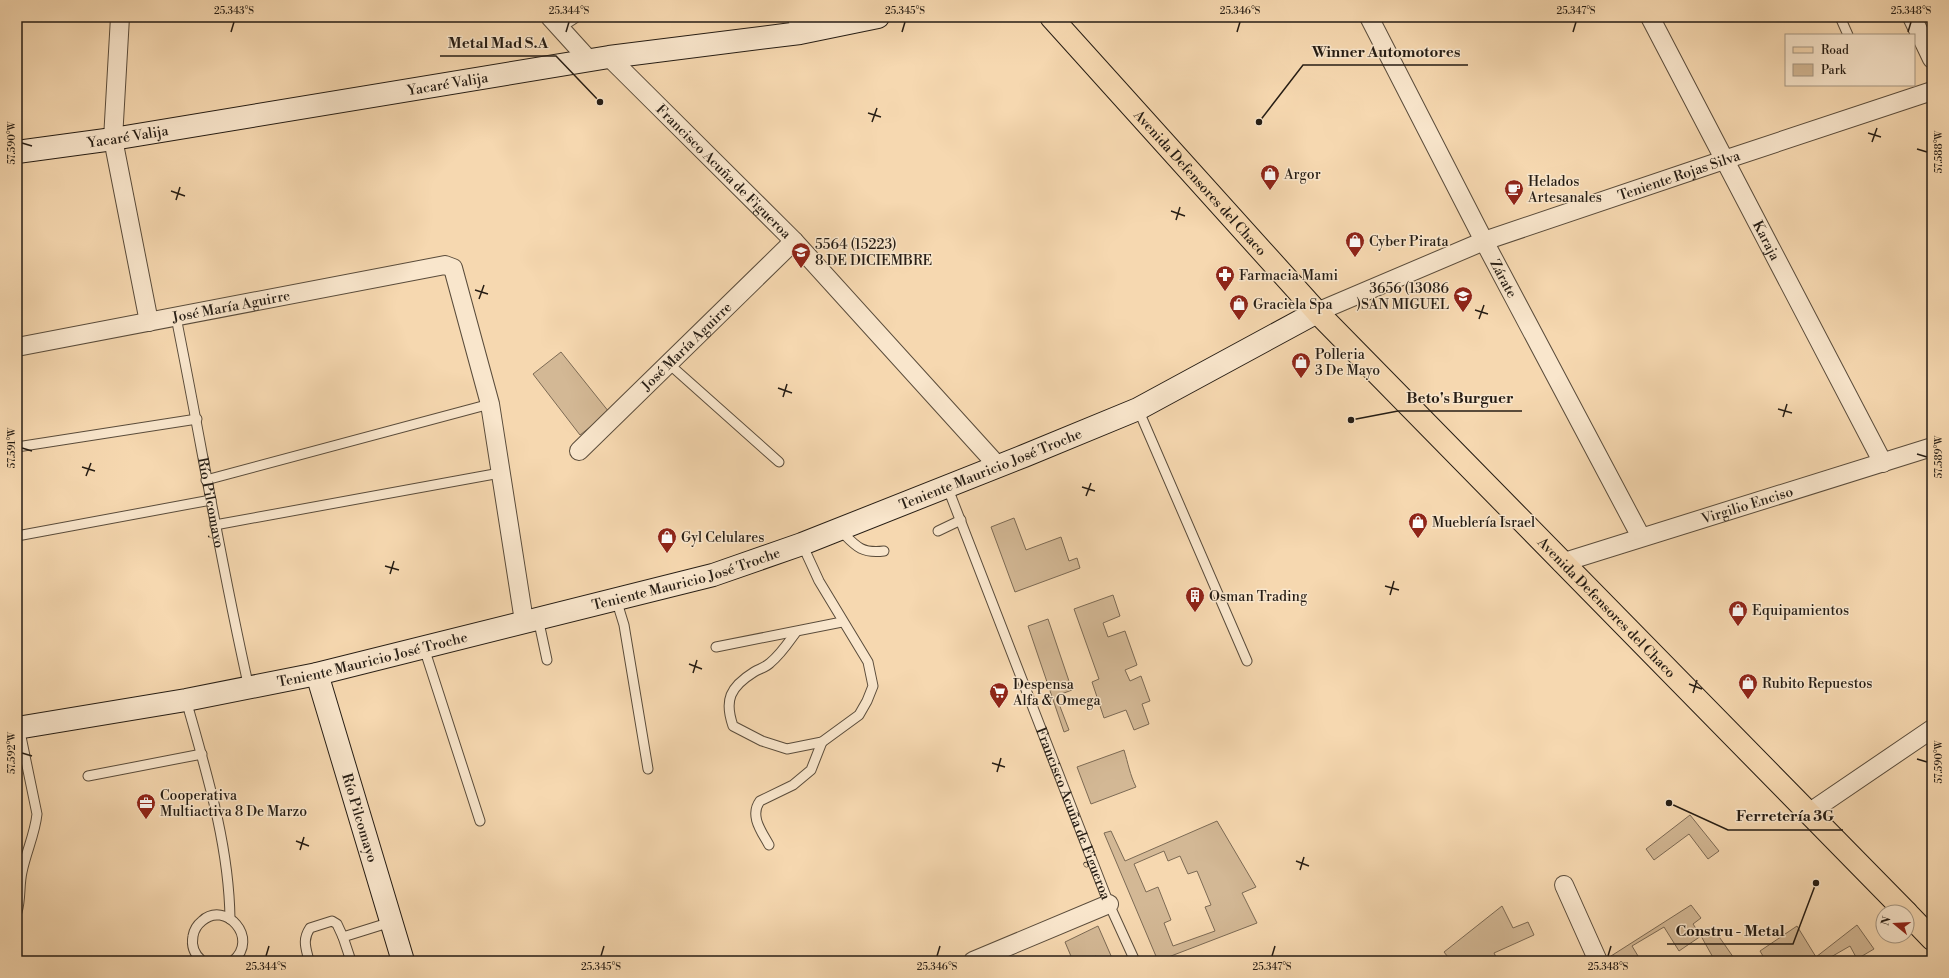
<svg xmlns="http://www.w3.org/2000/svg" width="1949" height="978" font-family="'Libre Bodoni',serif">
  <style>
    .green { fill: #d3b895; stroke: #7c6a54; fill-rule: evenodd }
    .lines { fill: none; stroke-linecap: round; stroke-linejoin: round }
    .lane-casing { stroke: #5a4c3b; stroke-width: 11 }
    .street-casing { stroke: #5a4c3b; stroke-width: 20 }
    .secondary-casing { stroke: #261d14; stroke-width: 24 }
    .primary-casing { stroke: #261d14; stroke-width: 24 }
    .lane { stroke: #f9e6cc; stroke-width: 9 }
    .street { stroke: #f9e6cc; stroke-width: 18 }
    .secondary { stroke: #f9e6cc; stroke-width: 22 }
    .primary { stroke: #f6d8b0; stroke-width: 22 }
    .ticks { fill: none; stroke: #261d14; stroke-width: 1.5 }
    .labels { text-anchor: middle; stroke-width: 3; stroke-linejoin: round; paint-order: stroke }
    .street-label { font-size: 14px; fill: #261d14; stroke: #f9e6cc }
    .poi-label { font-size: 14px; fill: #261d14; stroke: #f9e6cc; text-anchor: start }
    .leader { fill: none; stroke: #261d14; stroke-width: 1.5 }
    .callout-dot { fill: #261d14; stroke: #f9e6cc; stroke-width: 1.5 }
    .callout-label { font-size: 15px; text-anchor: middle; font-weight: bold; fill: #261d14; stroke: #f9e6cc; stroke-width: 3; stroke-linejoin: round; paint-order: stroke }
    .neatline { fill: none; stroke: #261d14; stroke-width: 1.5 }
    .ticks-label { font-size: 10px; text-anchor: middle; fill: #261d14 }
  </style>
  <rect width="100%" height="100%" fill="#f6d8b0"/>
  <filter id="stains"><feTurbulence type="fractalNoise" baseFrequency=".005" numOctaves="4"/><feColorMatrix values="0 0 0 0 .2 0 0 0 0 .09 0 0 0 0 .02 0 0 0 .5 -.17"/></filter>
  <radialGradient id="worn" r=".72"><stop offset=".6" stop-color="#630" stop-opacity="0"/><stop offset="1" stop-color="#630" stop-opacity=".3"/></radialGradient>
  <path class="green" d="M 561,352 L 609,412 L 580,435 L 533,374 Z
    M 1014,518 L 1026,550 L 1061,537 L 1069,561 L 1077,558 L 1080,568 L 1015,592 L 991,527 Z
    M 1113,595 L 1120,616 L 1103,623 L 1108,637 L 1125,631 L 1137,665 L 1125,670 L 1130,681 L 1141,676 L 1150,701 L 1142,704 L 1149,724 L 1134,730 L 1126,710 L 1104,718 L 1092,682 L 1099,679 L 1074,609 Z
    M 1048,619 L 1072,690 L 1056,696 L 1069,730 L 1064,732 L 1028,626 Z
    M 1124,750 C 1128,763 1130,775 1136,787 L 1091,804 L 1077,767 Z
    M 1690,815 L 1719,851 L 1708,859 L 1689,834 L 1654,860 L 1646,849 Z
    M 1217,821 L 1256,887 L 1242,893 L 1257,923 L 1158,961 L 1104,833 L 1111,831 L 1125,861 ZM 1164,851 L 1168,861 L 1180,856 L 1188,874 L 1197,871 L 1211,905 L 1205,907 L 1215,931 L 1173,946 L 1164,923 L 1171,920 L 1158,887 L 1146,892 L 1134,864 Z
    M 1691,905 L 1701,918 L 1693,924 L 1701,936 L 1713,928 L 1736,961 L 1715,961 L 1701,936 L 1679,951 L 1664,927 L 1632,946 L 1638,956 L 1633,961 L 1614,961 L 1611,956 Z
    M 1502,906 L 1513,928 L 1528,922 L 1534,935 L 1494,953 L 1498,961 L 1451,961 L 1444,952 Z
    M 1857,925 L 1874,949 L 1857,959 L 1850,946 L 1824,961 L 1766,961 L 1760,951 L 1797,926 L 1816,957 Z
    M 1098,926 L 1112,958 L 1105,961 L 1098,961 L 1096,956 L 1087,961 L 1073,961 L 1065,942 Z"/>
  <g class="lines">
    <defs>
      <g id="lane">
        <path d="M 791,17 L 800,33"/>
        <path d="M 1840,17 L 1848,35"/>
        <path d="M 560,28 L 577,17"/>
        <path id="s1" d="M 176,317 C 201,441 221,565 249,688"/>
        <path d="M 669,364 L 779,462"/>
        <path d="M 1138,409 L 1247,661"/>
        <path d="M 17,447 L 197,419"/>
        <path d="M 206,480 L 490,404"/>
        <path id="s2" d="M 947,486 L 1109,904 L 1135,961"/>
        <path d="M 215,525 L 500,473"/>
        <path d="M 839,529 C 855,545 860,554 884,551"/>
        <path d="M 938,531 L 961,520"/>
        <path d="M 17,536 L 211,500"/>
        <path d="M 616,599 L 624,625 L 648,769"/>
        <path d="M 538,618 L 547,660"/>
        <path d="M 796,632 C 788,643 781,654 770,663 C 766,667 759,669 754,672 C 730,687 724,700 733,726 L 762,741 L 787,749 L 822,742 L 859,715 L 867,701 L 873,686 L 868,662 L 819,581 L 802,544"/>
        <path d="M 716,647 L 842,622"/>
        <path d="M 424,648 L 480,821"/>
        <path d="M 186,700 C 206,771 229,844 230,919"/>
        <path d="M 88,776 L 202,754"/>
        <path d="M 769,845 C 762,832 749,816 760,801 L 793,785 L 811,770 L 822,742"/>
        <path d="M 17,912 C 21,899 19,885 22,872 C 26,852 35,834 37,814 L 19,727"/>
        <path d="M 202,961 C 194,954 191,946 193,936 C 194,930 197,925 202,921 C 225,900 260,938 233,961"/>
        <path d="M 309,961 C 306,948 302,940 310,928 L 332,921 L 337,924 L 343,937"/>
        <path d="M 351,961 L 343,937 L 391,922"/>
      </g>
      <g id="street">
        <path d="M 120,17 L 113,139 L 149,322"/>
        <path d="M 550,17 L 589,60"/>
        <path id="s3" d="M 1369,17 L 1484,241 L 1641,537"/>
        <path id="s4" d="M 1650,17 L 1883,463"/>
        <path d="M 1912,17 L 1932,59"/>
        <path id="s5" d="M 609,57 L 794,241 L 998,466"/>
        <path id="s6" d="M 1317,312 L 1484,241 L 1724,160 L 1932,91"/>
        <path id="s7" d="M 17,347 L 445,265 L 453,268 L 490,404 L 524,621"/>
        <path id="s8" d="M 579,451 L 794,241"/>
        <path id="s9" d="M 1561,563 L 1932,447"/>
        <path d="M 1810,812 L 1932,729"/>
        <path d="M 1564,885 L 1598,961"/>
        <path d="M 973,961 L 1109,904"/>
      </g>
      <g id="secondary">
        <path id="s10" d="M 17,152 L 113,139 L 609,57 L 800,33 L 878,17"/>
        <path id="s11" d="M 317,674 L 403,961"/>
        <path id="s12" d="M 17,728 L 186,700 L 317,674 L 713,575 L 802,544 L 1024,456 L 1138,409 L 1317,312"/>
      </g>
      <g id="primary">
        <path id="s13" d="M 1051,17 L 1317,312 L 1906,912"/>
        <path d="M 1907,913 L 1932,939"/>
      </g>
    </defs>
    <use href="#lane" class="lane-casing"/>
    <use href="#street" class="street-casing"/>
    <use href="#secondary" class="secondary-casing"/>
    <use href="#primary" class="primary-casing"/>
    <use href="#lane" class="lane"/>
    <use href="#street" class="street"/>
    <use href="#secondary" class="secondary"/>
    <use href="#primary" class="primary"/>
  </g>
  <path class="ticks" d="M 231,32 L 234,22M 566,32 L 569,22M 902,32 L 905,22M 1237,32 L 1240,22M 1573,32 L 1576,22M 1908,32 L 1911,22M 868,113 L 881,117M 872,122 L 877,108M 1868,133 L 1881,137M 1872,142 L 1877,128M 22,143 L 32,146M 1917,149 L 1927,152M 171,191 L 185,196M 176,200 L 180,187M 1171,211 L 1185,216M 1176,220 L 1180,207M 475,290 L 488,294M 479,299 L 484,285M 1475,310 L 1488,314M 1479,319 L 1484,305M 778,388 L 792,393M 783,397 L 787,384M 1778,409 L 1792,413M 1783,417 L 1787,404M 22,448 L 32,451M 1917,454 L 1927,457M 82,467 L 95,471M 86,476 L 91,463M 1082,487 L 1095,491M 1086,496 L 1091,483M 385,566 L 399,570M 390,574 L 394,561M 1385,586 L 1399,590M 1390,595 L 1394,581M 689,664 L 702,669M 693,673 L 697,660M 1689,684 L 1702,689M 1693,693 L 1697,680M 22,753 L 32,756M 1917,759 L 1927,762M 992,763 L 1005,767M 997,772 L 1001,758M 296,841 L 309,846M 300,850 L 304,837M 1296,861 L 1309,866M 1300,870 L 1304,857M 266,956 L 269,946M 601,956 L 604,946M 937,956 L 940,946M 1272,956 L 1275,946M 1608,956 L 1611,946"/>
  <defs>
    <symbol id="shop-pin" viewBox="-11 -11 22 30"><path d="M0 17L-7.5 6A9.5 9.5 0 1 1 7.5 6Z" fill="#8f2418" stroke="#f9e6cc"/><path d="M-5-2.5h2.3a2.7 3.5 0 0 1 5.4 0H5L5.5 6h-11ZM-1.5-2.5h3a1.5 2.3 0 0 0-3 0Z" fill="#fff"/></symbol>
    <symbol id="cafe-pin" viewBox="-11 -11 22 30"><path d="M0 17L-7.5 6A9.5 9.5 0 1 1 7.5 6Z" fill="#8f2418" stroke="#f9e6cc"/><path d="M-5.5-4.5H6V0H3Q3 3.5 0 3.5H-2.5Q-5.5 3.5-5.5 0ZM3-3.2v2h1.7v-2ZM-6 4.5H4V6H-6Z" fill="#fff"/></symbol>
    <symbol id="school-pin" viewBox="-11 -11 22 30"><path d="M0 17L-7.5 6A9.5 9.5 0 1 1 7.5 6Z" fill="#8f2418" stroke="#f9e6cc"/><path d="M0-5L7-2L0 1L-7-2ZM-4 1L0 2.5L4 1V4Q0 6-4 4Z" fill="#fff"/></symbol>
    <symbol id="pharmacy-pin" viewBox="-11 -11 22 30"><path d="M0 17L-7.5 6A9.5 9.5 0 1 1 7.5 6Z" fill="#8f2418" stroke="#f9e6cc"/><path d="M-2-6h4v4h4v4h-4v4h-4v-4h-4v-4h4Z" fill="#fff"/></symbol>
    <symbol id="building-pin" viewBox="-11 -11 22 30"><path d="M0 17L-7.5 6A9.5 9.5 0 1 1 7.5 6Z" fill="#8f2418" stroke="#f9e6cc"/><path d="M-4-6H4V6H1V3H-1V6H-4ZM-2.5-4.3h1.7v1.8h-1.7ZM.8-4.3h1.7v1.8H.8ZM-2.5-1h1.7V.8h-1.7ZM.8-1h1.7V.8H.8Z" fill="#fff"/></symbol>
    <symbol id="supermarket-pin" viewBox="-11 -11 22 30"><path d="M0 17L-7.5 6A9.5 9.5 0 1 1 7.5 6Z" fill="#8f2418" stroke="#f9e6cc"/><path d="M-6-5.5h2.5l.6 2H6L4.5 2H-2.5L-4.4-4H-6ZM-1.5 3.2a1.3 1.3 0 1 0 .1 0ZM3 3.2a1.3 1.3 0 1 0 .1 0Z" fill="#fff"/></symbol>
    <symbol id="office-pin" viewBox="-11 -11 22 30"><path d="M0 17L-7.5 6A9.5 9.5 0 1 1 7.5 6Z" fill="#8f2418" stroke="#f9e6cc"/><path d="M-6-3h4V-5.5h4V-3h4V5H-6ZM-1-4.5V-3h2v-1.5ZM-6 0V1H6V0Z" fill="#fff"/></symbol>
  </defs>
  <g fill-rule="evenodd">
    <use href="#shop-pin" x="1259" y="163" width="22" height="30"/>
    <use href="#cafe-pin" x="1503" y="178" width="22" height="30"/>
    <use href="#shop-pin" x="1344" y="230" width="22" height="30"/>
    <use href="#school-pin" x="790" y="241" width="22" height="30"/>
    <use href="#pharmacy-pin" x="1214" y="264" width="22" height="30"/>
    <use href="#school-pin" x="1452" y="285" width="22" height="30"/>
    <use href="#shop-pin" x="1228" y="293" width="22" height="30"/>
    <use href="#shop-pin" x="1290" y="351" width="22" height="30"/>
    <use href="#shop-pin" x="1407" y="511" width="22" height="30"/>
    <use href="#shop-pin" x="656" y="526" width="22" height="30"/>
    <use href="#building-pin" x="1184" y="585" width="22" height="30"/>
    <use href="#shop-pin" x="1727" y="599" width="22" height="30"/>
    <use href="#shop-pin" x="1737" y="672" width="22" height="30"/>
    <use href="#supermarket-pin" x="988" y="681" width="22" height="30"/>
    <use href="#office-pin" x="135" y="792" width="22" height="30"/>
  </g>
  <g class="labels">
    <g class="street-label">
      <text dy="5" stroke="none"><textPath href="#s10" startOffset="436">Yacaré Valija</textPath></text>
      <text dy="5" stroke="none"><textPath href="#s10" startOffset="112">Yacaré Valija</textPath></text>
      <text dy="5" stroke="none"><textPath href="#s5" startOffset="162">Francisco Acuña de Figueroa</textPath></text>
      <text dy="5" stroke="none"><textPath href="#s6" startOffset="387">Teniente Rojas Silva</textPath></text>
      <text dy="5" stroke="none"><textPath href="#s13" startOffset="223">Avenida Defensores del Chaco</textPath></text>
      <text dy="5" stroke="none"><textPath href="#s4" startOffset="252">Karaja</textPath></text>
      <text dy="5" stroke="none"><textPath href="#s3" startOffset="294">Zárate</textPath></text>
      <text dy="5" stroke="none"><textPath href="#s7" startOffset="218">José María Aguirre</textPath></text>
      <text dy="5" stroke="none"><textPath href="#s8" startOffset="150">José María Aguirre</textPath></text>
      <text dy="5" stroke="none"><textPath href="#s12" startOffset="1010">Teniente Mauricio José Troche</textPath></text>
      <text dy="5" stroke="none"><textPath href="#s1" startOffset="189">Río Pilcomayo</textPath></text>
      <text dy="5" stroke="none"><textPath href="#s9" startOffset="195">Virgilio Enciso</textPath></text>
      <text dy="5" stroke="none"><textPath href="#s12" startOffset="686">Teniente Mauricio José Troche</textPath></text>
      <text dy="5" stroke="none"><textPath href="#s13" startOffset="811">Avenida Defensores del Chaco</textPath></text>
      <text dy="5" stroke="none"><textPath href="#s12" startOffset="362">Teniente Mauricio José Troche</textPath></text>
      <text dy="5" stroke="none"><textPath href="#s2" startOffset="351">Francisco Acuña de Figueroa</textPath></text>
      <text dy="5" stroke="none"><textPath href="#s11" startOffset="150">Río Pilcomayo</textPath></text>
    </g>
    <g class="poi-label">
      <text x="1284" y="179">Argor</text>
      <text x="1528" y="186">Helados<tspan x="1528" dy="16">Artesanales</tspan></text>
      <text x="1369" y="246">Cyber Pirata</text>
      <text x="815" y="249">5564 (15223)<tspan x="815" dy="16">8 DE DICIEMBRE</tspan></text>
      <text x="1239" y="280">Farmacia Mami</text>
      <text x="1449" y="293" text-anchor="end">3656 (13086<tspan x="1449" dy="16">)SAN MIGUEL</tspan></text>
      <text x="1253" y="309">Graciela Spa</text>
      <text x="1315" y="359">Polleria<tspan x="1315" dy="16">3 De Mayo</tspan></text>
      <text x="1432" y="527">Mueblería Israel</text>
      <text x="681" y="542">Gyl Celulares</text>
      <text x="1209" y="601">Osman Trading</text>
      <text x="1752" y="615">Equipamientos</text>
      <text x="1762" y="688">Rubito Repuestos</text>
      <text x="1013" y="689">Despensa<tspan x="1013" dy="16">Alfa &amp; Omega</tspan></text>
      <text x="160" y="800">Cooperativa<tspan x="160" dy="16">Multiactiva 8 De Marzo</tspan></text>
    </g>
  </g>
  <path class="leader" d="M600 102L556 56H440M1259 122L1303 65H1468M1351 420L1398 411H1522M1669 803L1728 830H1843M1816 883L1793 944H1667"/>
  <g class="callout-dot">
    <circle cx="600" cy="102" r="4"/>
    <circle cx="1259" cy="122" r="4"/>
    <circle cx="1351" cy="420" r="4"/>
    <circle cx="1669" cy="803" r="4"/>
    <circle cx="1816" cy="883" r="4"/>
  </g>
  <g class="callout-label">
    <text x="498" y="48">Metal Mad S.A</text>
    <text x="1386" y="57">Winner Automotores</text>
    <text x="1460" y="403">Beto's Burguer</text>
    <text x="1785" y="821">Ferretería 3G</text>
    <text x="1730" y="936">Constru - Metal</text>
  </g>
  <rect width="1949" height="978" fill="none" stroke="#f6d8b0" stroke-width="44"/>
  <rect x="1785" y="34" width="130" height="52" fill="#f9e6cc" stroke="#a59682"/>
  <rect x="1793" y="47" width="20" height="6" fill="#f6d8b0" stroke="#a59682"/>
  <text x="1821" y="54" font-size="12" fill="#261d14">Road</text>
  <rect x="1793" y="64" width="20" height="12" fill="#d3b895" stroke="#a59682"/>
  <text x="1821" y="74" font-size="12" fill="#261d14">Park</text>
  <g transform="translate(1895 924) rotate(288)"><circle r="19" fill="#f9e6cc" stroke="#a59682"/>
  <path d="M0-3L7 15L0 10L-7 15Z" fill="#8f2418"/>
  <text y="-6" font-size="11" font-weight="bold" text-anchor="middle" fill="#261d14">N</text>
  </g>
  <rect x="22" y="22" width="1905" height="934" class="neatline"/>
  <g class="ticks-label">
    <text x="234" y="14">25.343°S</text>
    <text x="569" y="14">25.344°S</text>
    <text x="905" y="14">25.345°S</text>
    <text x="1240" y="14">25.346°S</text>
    <text x="1576" y="14">25.347°S</text>
    <text x="1911" y="14">25.348°S</text>
    <text transform="translate(11 143) rotate(-90)" y="4">57.590°W</text>
    <text transform="translate(1938 152) rotate(-90)" y="4">57.588°W</text>
    <text transform="translate(11 448) rotate(-90)" y="4">57.591°W</text>
    <text transform="translate(1938 457) rotate(-90)" y="4">57.589°W</text>
    <text transform="translate(11 753) rotate(-90)" y="4">57.592°W</text>
    <text transform="translate(1938 762) rotate(-90)" y="4">57.590°W</text>
    <text x="266" y="970">25.344°S</text>
    <text x="601" y="970">25.345°S</text>
    <text x="937" y="970">25.346°S</text>
    <text x="1272" y="970">25.347°S</text>
    <text x="1608" y="970">25.348°S</text>
  </g>
  <rect width="100%" height="100%" filter="url(#stains)"/>
  <rect width="100%" height="100%" fill="url(#worn)"/>
</svg>
